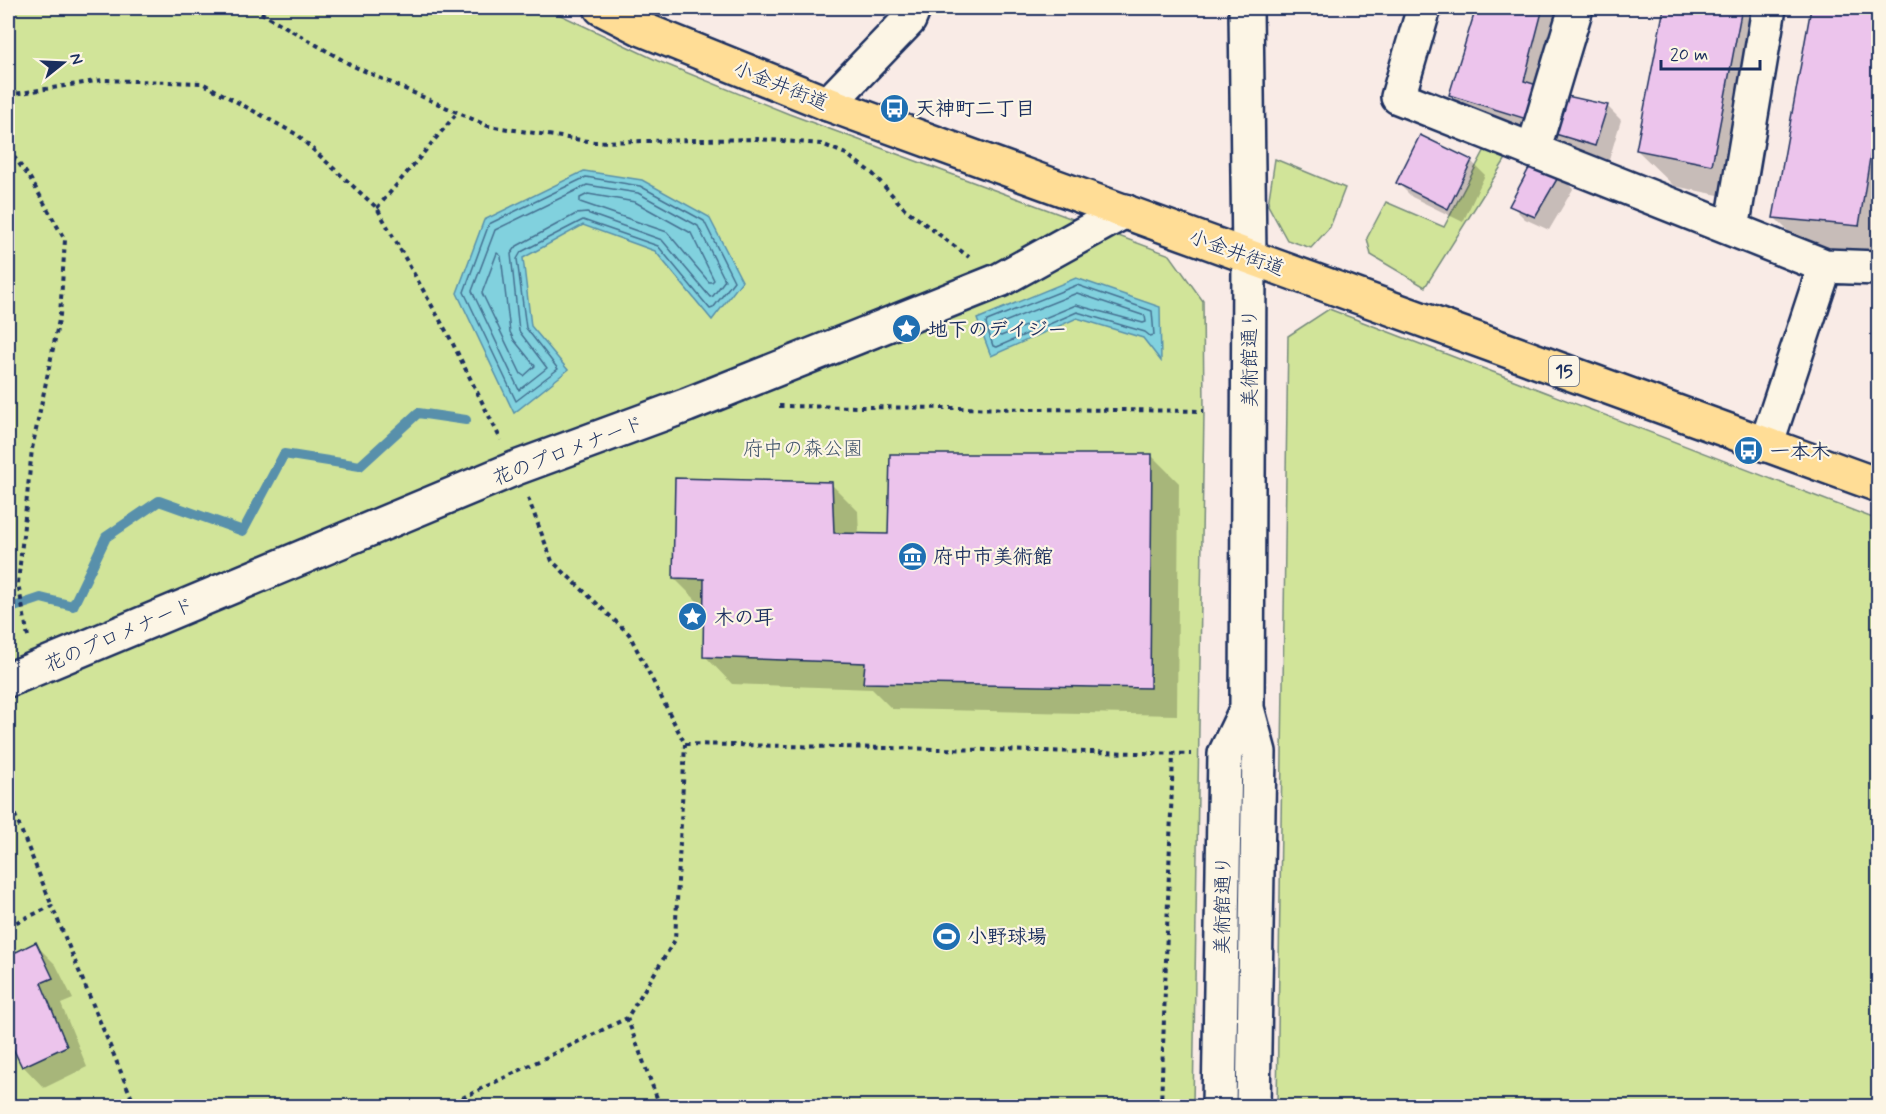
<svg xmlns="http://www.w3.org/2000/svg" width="1886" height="1114" font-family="Mynerve,'Klee One',sans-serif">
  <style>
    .green { fill: #d1e499; stroke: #768a7c; stroke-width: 1.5 }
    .water { fill: #81d1de; stroke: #5890ab; stroke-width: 1.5 }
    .shadow { fill: #0003 }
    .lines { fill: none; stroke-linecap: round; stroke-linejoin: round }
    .shore { stroke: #447091; stroke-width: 1.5 }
    .stream { stroke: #5890ab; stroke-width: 10 }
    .building { fill: #ecc4ec; stroke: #1b2f5e; stroke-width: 1.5 }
    .minor-casing { stroke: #1b2f5e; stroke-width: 38 }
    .major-casing { stroke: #1b2f5e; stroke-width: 38 }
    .path { stroke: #1b2f5e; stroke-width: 4; stroke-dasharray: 4.5 4.5; stroke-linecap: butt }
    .minor { stroke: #fcf5e5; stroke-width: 33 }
    .major { stroke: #ffdd96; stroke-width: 33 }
    .labels { text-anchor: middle; stroke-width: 4.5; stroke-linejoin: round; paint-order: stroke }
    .shield { fill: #fcf5e5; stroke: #5e6a86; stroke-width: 1.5 }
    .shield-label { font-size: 18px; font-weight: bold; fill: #1b2f5e }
    .street-label { font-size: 20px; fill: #1b2f5e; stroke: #fcf5e5 }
    .poi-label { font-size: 20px; font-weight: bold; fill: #1b2f5e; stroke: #fcf5e5; text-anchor: start }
    .park-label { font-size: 20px; fill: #3f536a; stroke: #fcf5e5 }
  </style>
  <rect width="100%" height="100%" fill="#f9ebe6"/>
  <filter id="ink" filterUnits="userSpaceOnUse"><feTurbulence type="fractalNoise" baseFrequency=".0167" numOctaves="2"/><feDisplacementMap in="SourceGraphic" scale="12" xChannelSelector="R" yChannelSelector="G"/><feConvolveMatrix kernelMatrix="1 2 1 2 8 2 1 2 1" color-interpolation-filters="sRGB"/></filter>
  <g filter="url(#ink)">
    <path class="green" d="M 8,8 L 546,8 L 658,61 L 789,114 L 1170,255 L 1203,301 L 1204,411 L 1193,1106 L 8,1106 Z
      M 1490,140 L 1512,149 L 1425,287 L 1371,255 L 1367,238 L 1386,202 L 1444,227 Z
      M 1275,159 L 1345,188 L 1330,227 L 1311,248 L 1287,240 L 1268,205 Z
      M 1329,309 L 1878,520 L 1878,1106 L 1277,1106 L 1288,336 Z"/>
    <path class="water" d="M 584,171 L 642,180 L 709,217 L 742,281 L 712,320 L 655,251 L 583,225 L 523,258 L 531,326 L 568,370 L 514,413 L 457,293 L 484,220 Z
      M 1076,278 L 1160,307 L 1161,361 L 1143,338 L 1077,318 L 991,356 L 977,319 Z"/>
    <path class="shadow" d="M 1477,8 L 1589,8 L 1566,97 L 1607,106 L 1621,120 L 1609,160 L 1571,148 L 1488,132 L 1451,95 Z
      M 1665,8 L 1785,8 L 1748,201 L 1674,186 L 1637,150 Z
      M 1813,8 L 1878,8 L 1878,260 L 1811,254 L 1774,217 Z
      M 1471,161 L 1485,175 L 1463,222 L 1412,197 L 1398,183 Z
      M 1559,175 L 1573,189 L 1549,230 L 1525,219 L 1511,205 Z
      M 1151,455 L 1179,483 L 1177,715 L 892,709 L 872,689 L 732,684 L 705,656 L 706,605 L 701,605 L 674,578 L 831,484 L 858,511 L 859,535 L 890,536 Z
      M 35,944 L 56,965 L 73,999 L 61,1004 L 87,1067 L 44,1088 L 23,1066 L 8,1034 L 8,957 Z"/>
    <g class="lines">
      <path class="shore" d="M 586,177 L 640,186 L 704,221 L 734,281 L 713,308 L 710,309 L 658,246 L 583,220 L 521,252 L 517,259 L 526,328 L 558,369 L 516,401 L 464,292 L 489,224 Z
        M 587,185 L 638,193 L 698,226 L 725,280 L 713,296 L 710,297 L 662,240 L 587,213 L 576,214 L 517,246 L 511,254 L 519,331 L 547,368 L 519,390 L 472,291 L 495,230 Z
        M 588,194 L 635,202 L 691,233 L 714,280 L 712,282 L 709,282 L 667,232 L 580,202 L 580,198 Z
        M 497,253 L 501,256 L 510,332 L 514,340 L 535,366 L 524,376 L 521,374 L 482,293 Z
        M 1077,285 L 1152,311 L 1154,335 L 1150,336 L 1145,332 L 1077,312 L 997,347 L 993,346 L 986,324 L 987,321 Z
        M 1077,293 L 1145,316 L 1146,322 L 1143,323 L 1076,305 L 1001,336 L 998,335 L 995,328 L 997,325 Z"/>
      <path class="stream" d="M 8,609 L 41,598 L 73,606 L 106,537 L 159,501 L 243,531 L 284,454 L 360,466 L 418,413 L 466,420"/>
    </g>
    <path class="building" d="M 1476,8 L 1543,8 L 1524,81 L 1537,85 L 1533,121 L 1449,95 Z
      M 1664,8 L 1742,8 L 1712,165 L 1636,150 Z
      M 1811,8 L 1878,8 L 1878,108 L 1859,226 L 1773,218 Z
      M 1567,96 L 1608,105 L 1595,146 L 1552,133 Z
      M 1420,135 L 1472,160 L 1448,209 L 1396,183 Z
      M 1534,159 L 1560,174 L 1535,217 L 1509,206 Z
      M 890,454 L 1152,454 L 1150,688 L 863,683 L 865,663 L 703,657 L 704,579 L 673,578 L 675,478 L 832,482 L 834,533 L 888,534 Z
      M 36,942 L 53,978 L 41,983 L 67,1046 L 22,1067 L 8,1038 L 8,956 Z"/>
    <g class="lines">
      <defs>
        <path id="minor" d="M 1246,8 L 1249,257 L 1247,708 L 1259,752 L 1253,1106
          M 1424,8 L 1398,97 L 1825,266 L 1878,268
          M 828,104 L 909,20 L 914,8
          M 1533,151 L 1576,8
          M 1732,229 L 1769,8
          M 1766,445 L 1825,266
          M 8,680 L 516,468 L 687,405 L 1000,280 L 1125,211
          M 1219,1106 L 1225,754 L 1247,708"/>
        <path id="major" d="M 601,8 L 642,29 L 828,104 L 1878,485"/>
      </defs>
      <use href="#minor" class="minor-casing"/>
      <use href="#major" class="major-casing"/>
      <path class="path" d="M 253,8 L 351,65 L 488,126 L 594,142 L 757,139 L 822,144 L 846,154 L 873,174 L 905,209 L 969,257
        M 8,95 L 102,80 L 202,83 L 296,134 L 377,208 L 450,338 L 501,440
        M 8,149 L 30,178 L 65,240 L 60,315 L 32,449 L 18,583 L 28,637
        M 377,208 L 458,112
        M 779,406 L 1204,411
        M 528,498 L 552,561 L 629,634 L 685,744 L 1191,754
        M 8,798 L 52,906
        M 8,926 L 52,906 L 135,1106
        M 446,1106 L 627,1018
        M 660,1106 L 627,1018 L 675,940 L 685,744
        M 1161,1106 L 1173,754"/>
      <use href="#minor" class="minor"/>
      <use href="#major" class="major"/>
    </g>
  </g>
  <defs>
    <symbol id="bus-disc" viewBox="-11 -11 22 22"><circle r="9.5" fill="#1f6fb2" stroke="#fcf5e5"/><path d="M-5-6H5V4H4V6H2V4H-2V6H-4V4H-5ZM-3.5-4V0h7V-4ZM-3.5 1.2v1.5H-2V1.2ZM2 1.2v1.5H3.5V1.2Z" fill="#fff"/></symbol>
    <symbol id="sight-disc" viewBox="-11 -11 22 22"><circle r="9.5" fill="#1f6fb2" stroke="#fcf5e5"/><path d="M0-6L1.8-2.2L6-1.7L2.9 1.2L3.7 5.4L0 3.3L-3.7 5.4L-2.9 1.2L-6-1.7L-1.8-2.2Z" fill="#fff"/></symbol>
    <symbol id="museum-disc" viewBox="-11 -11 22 22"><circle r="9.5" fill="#1f6fb2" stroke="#fcf5e5"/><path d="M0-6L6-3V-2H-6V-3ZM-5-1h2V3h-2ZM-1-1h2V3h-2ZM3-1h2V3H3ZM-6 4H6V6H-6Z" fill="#fff"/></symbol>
    <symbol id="stadium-disc" viewBox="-11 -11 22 22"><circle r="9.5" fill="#1f6fb2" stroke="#fcf5e5"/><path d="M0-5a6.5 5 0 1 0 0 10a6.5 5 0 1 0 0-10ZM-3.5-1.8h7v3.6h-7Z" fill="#fff"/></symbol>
  </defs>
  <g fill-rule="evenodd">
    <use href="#bus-disc" x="878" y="92" width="33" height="33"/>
    <use href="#sight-disc" x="890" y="312" width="33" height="33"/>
    <use href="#bus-disc" x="1732" y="434" width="33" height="33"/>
    <use href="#museum-disc" x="896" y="540" width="33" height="33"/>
    <use href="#sight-disc" x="676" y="600" width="33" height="33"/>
    <use href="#stadium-disc" x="930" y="920" width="33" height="33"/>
  </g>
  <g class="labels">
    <rect class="shield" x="1549" y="356" width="30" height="30" rx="4.5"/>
    <g class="shield-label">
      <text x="1564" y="377">15</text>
    </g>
    <g class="street-label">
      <text transform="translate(781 85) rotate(22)" y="7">小金井街道</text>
      <text transform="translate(1237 252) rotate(20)" y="7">小金井街道</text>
      <text transform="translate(1249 358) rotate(-90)" y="7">美術館通り</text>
      <text transform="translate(568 450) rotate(-21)" y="7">花のプロメナード</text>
      <text transform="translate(119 634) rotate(-23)" y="7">花のプロメナード</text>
      <text transform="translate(1222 905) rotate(-89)" y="7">美術館通り</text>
    </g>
    <g class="poi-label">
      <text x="915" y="115">天神町二丁目</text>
      <text x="928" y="336">地下のデイジー</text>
      <text x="1770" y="458">一本木</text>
      <text x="933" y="563">府中市美術館</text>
      <text x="714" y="624">木の耳</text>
      <text x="967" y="943">小野球場</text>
    </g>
    <g class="park-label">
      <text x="803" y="455">府中の森公園</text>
    </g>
  </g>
  <rect width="1886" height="1114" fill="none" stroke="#fcf5e5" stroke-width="30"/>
  <rect x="15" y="15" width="1856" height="1084" fill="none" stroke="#1b2f5e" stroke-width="2" filter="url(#ink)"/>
  <g transform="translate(63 63) rotate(72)" stroke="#fcf5e5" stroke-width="4.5" paint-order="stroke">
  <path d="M0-4.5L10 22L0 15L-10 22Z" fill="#1b2f5e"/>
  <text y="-9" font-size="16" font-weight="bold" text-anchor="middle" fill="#1b2f5e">N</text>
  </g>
  <path d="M1661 60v9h99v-9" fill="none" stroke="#1b2f5e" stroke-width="3"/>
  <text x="1670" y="60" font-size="18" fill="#1b2f5e" stroke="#fcf5e5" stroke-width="4.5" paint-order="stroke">20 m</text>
</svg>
